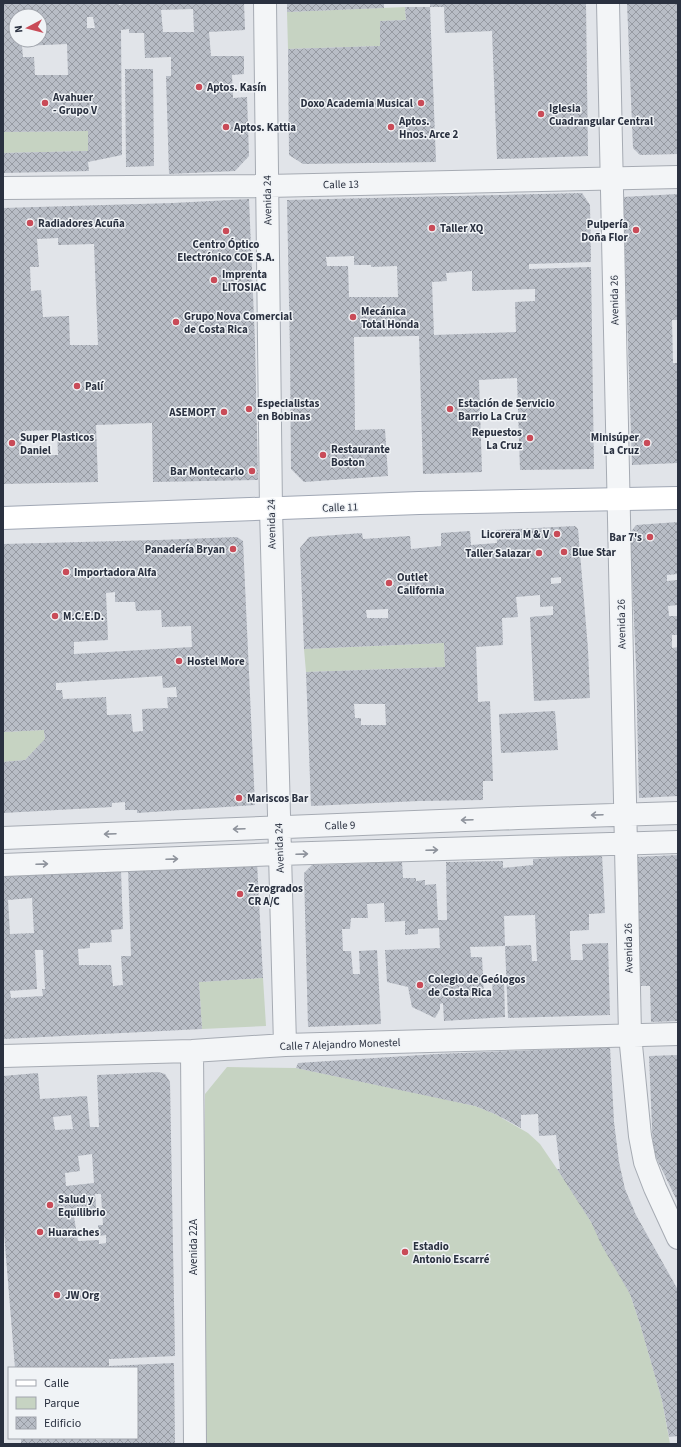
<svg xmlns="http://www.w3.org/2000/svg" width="681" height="1447" font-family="'Source Sans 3',sans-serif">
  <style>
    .green { fill: #c6d3c2 }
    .building { fill: url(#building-cross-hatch); fill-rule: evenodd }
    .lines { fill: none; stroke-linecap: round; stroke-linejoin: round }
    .minor-casing { stroke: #a6abb3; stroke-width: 24 }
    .major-casing { stroke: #a0a7b4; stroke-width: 24 }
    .minor { stroke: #f3f5f7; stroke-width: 22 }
    .major { stroke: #fff; stroke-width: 22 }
    .oneway { stroke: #8e939c }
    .poi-dot { fill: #c94b58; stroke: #f0f3f6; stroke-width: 1.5 }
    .labels { text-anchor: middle; stroke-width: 3; stroke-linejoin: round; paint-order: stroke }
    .poi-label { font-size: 11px; font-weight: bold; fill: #2a3140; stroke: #f0f3f6; text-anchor: start }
    .street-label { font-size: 11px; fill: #2a3140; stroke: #f0f3f6 }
  </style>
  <defs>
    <pattern id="building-cross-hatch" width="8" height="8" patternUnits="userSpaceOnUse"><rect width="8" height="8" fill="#b8bdc6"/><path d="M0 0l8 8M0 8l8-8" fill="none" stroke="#969aa2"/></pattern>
  </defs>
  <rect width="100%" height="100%" fill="#e1e4e9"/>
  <path class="green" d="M 405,7 L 406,20 L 380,21 L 380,46 L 288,49 L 287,12 Z
    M 88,131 L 88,151 L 3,153 L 3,132 Z
    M 444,643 L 445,667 L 306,672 L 304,649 Z
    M 44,730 L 45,739 L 25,760 L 3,762 L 3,732 Z
    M 263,978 L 266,1026 L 202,1029 L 199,982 Z
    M 227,1067 L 296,1068 L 439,1098 L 475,1106 L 495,1114 L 528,1133 L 540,1144 L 576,1197 L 591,1222 L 630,1294 L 640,1324 L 662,1400 L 670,1444 L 203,1444 L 205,1094 Z"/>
  <path class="building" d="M 3,3 L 118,3 L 119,5 L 127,3 L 244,3 L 245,30 L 209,32 L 211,56 L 244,56 L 244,74 L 232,75 L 233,98 L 247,97 L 249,156 L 235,171 L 169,174 L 166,76 L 171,76 L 171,57 L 145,58 L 144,33 L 129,33 L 129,29 L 121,30 L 122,155 L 88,162 L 89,171 L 3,173 L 3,153 L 88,151 L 88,131 L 3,132 ZM 193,9 L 194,32 L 163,32 L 161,10 ZM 16,16 L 40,16 L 40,40 L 16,40 ZM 87,17 L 93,17 L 95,28 L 87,28 ZM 67,44 L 68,75 L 35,75 L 34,57 L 23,57 L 22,46 Z
    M 287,3 L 384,3 L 384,8 L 287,12 Z
    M 430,3 L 586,3 L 588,156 L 497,159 L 492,31 L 445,33 L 444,7 L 430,7 L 436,162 L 303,164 L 289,155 L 288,49 L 380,46 L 380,21 L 406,20 L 405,7 L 430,7 Z
    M 627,3 L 678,3 L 678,154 L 640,155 L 633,148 Z
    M 125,69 L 153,69 L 154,166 L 126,167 Z
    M 582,193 L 590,205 L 591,262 L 529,264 L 529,269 L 591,267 L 594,469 L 520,470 L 517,378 L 479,380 L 482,472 L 423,474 L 419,336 L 417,336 L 354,337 L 355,430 L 385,429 L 388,476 L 304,482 L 291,469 L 290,353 L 287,200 ZM 354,256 L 354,265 L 371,265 L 371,267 L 397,266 L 398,297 L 349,297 L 348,266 L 327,266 L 326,257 ZM 472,271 L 472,291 L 535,289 L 535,301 L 515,302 L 516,332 L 434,335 L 432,282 L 447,281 L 446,273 Z
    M 678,194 L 678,320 L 672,320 L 673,363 L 678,363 L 678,463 L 632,465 L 623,197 Z
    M 249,199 L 255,342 L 258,480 L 153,482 L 152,423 L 96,425 L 98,482 L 3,484 L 3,208 L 173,203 ZM 58,238 L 58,245 L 94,244 L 98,345 L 70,345 L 69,316 L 43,317 L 41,290 L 31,291 L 30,267 L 39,267 L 37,239 ZM 57,430 L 58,455 L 22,455 L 22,431 Z
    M 678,522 L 678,574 L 667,575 L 667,581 L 678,580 L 678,605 L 668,606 L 669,616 L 678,616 L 678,635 L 672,635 L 672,648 L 678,647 L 678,796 L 639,798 L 636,667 L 630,533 L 636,525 Z
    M 575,526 L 578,529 L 588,649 L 590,698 L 534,701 L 530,617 L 553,615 L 553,606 L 540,607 L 540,595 L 516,597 L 518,617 L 502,618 L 503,645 L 476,647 L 478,702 L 490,701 L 493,781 L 483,781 L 483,800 L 419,801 L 311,806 L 306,672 L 445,667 L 444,643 L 304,649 L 300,548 L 309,537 L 362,533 L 363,539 L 410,536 L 411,549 L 441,546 L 441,533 L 470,531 L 471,545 L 497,543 L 496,530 ZM 561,577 L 561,583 L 551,584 L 551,578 ZM 388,609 L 388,618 L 367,618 L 366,610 ZM 354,704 L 385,704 L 386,725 L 361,725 L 361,718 L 355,718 Z
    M 237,537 L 243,541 L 255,805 L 137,813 L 137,810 L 125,810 L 125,802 L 112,803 L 112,807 L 3,813 L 3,762 L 25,760 L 45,739 L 44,730 L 3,732 L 3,544 L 159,540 ZM 115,592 L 115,602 L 135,602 L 136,611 L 161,610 L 162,627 L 191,626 L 192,647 L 74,654 L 74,642 L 108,640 L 106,593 ZM 162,676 L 163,688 L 176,687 L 177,697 L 167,697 L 168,708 L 142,709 L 143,731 L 133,732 L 131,714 L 107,715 L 106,697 L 63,699 L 62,690 L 56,690 L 56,683 Z
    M 555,711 L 558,750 L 501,753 L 499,714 Z
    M 602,855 L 605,913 L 589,914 L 589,930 L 570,931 L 570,944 L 571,960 L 583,960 L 582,944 L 608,943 L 610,1015 L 508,1018 L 505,946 L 531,945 L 532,961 L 537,961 L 535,915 L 504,916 L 505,946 L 470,947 L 471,957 L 482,957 L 484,996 L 493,996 L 492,981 L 504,981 L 505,1017 L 444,1021 L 443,1003 L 440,1004 L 440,1009 L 435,1018 L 412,1007 L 408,987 L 387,982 L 385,950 L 440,948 L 439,928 L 418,929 L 418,934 L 405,935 L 405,921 L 385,922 L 384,903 L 367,904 L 368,918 L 351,918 L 350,929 L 342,929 L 343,951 L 351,951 L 353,974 L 360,974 L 359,951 L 377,950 L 381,1024 L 308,1027 L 304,873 L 312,865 L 402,862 L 403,878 L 416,878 L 416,881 L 425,880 L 425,885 L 436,884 L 438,920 L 447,920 L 446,862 L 503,861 L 503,868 L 533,865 L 533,859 Z
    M 678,855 L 678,1021 L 651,1022 L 650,986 L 641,986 L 636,857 Z
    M 257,862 L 263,978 L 199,982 L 202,1029 L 3,1039 L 3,875 L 121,870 L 123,929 L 111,930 L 112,942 L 90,943 L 90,948 L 78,949 L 79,965 L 111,965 L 113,986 L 123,985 L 121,956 L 131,956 L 128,868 ZM 32,898 L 34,933 L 10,934 L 8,900 ZM 35,950 L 43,950 L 45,989 L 42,989 L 43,996 L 11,998 L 10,991 L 37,989 Z
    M 610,1047 L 614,1122 L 619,1162 L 625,1189 L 636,1215 L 678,1290 L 678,1436 L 669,1437 L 662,1400 L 640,1324 L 630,1294 L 602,1246 L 591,1222 L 557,1169 L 560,1169 L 556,1135 L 539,1136 L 538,1114 L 521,1115 L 521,1128 L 495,1114 L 475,1106 L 296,1068 L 298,1063 L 437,1054 Z
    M 678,1055 L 678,1203 L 653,1151 L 649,1056 Z
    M 158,1072 L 165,1074 L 170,1082 L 175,1356 L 109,1359 L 109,1366 L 174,1363 L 175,1444 L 21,1444 L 21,1438 L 96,1438 L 96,1440 L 137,1438 L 137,1368 L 15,1368 L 3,1220 L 3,1076 L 38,1073 L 40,1099 L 87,1096 L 90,1127 L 99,1127 L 97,1075 ZM 71,1115 L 73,1129 L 55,1130 L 53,1117 ZM 92,1154 L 94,1183 L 66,1186 L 65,1173 L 80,1171 L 78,1156 ZM 95,1194 L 101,1194 L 103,1225 L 98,1225 L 99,1236 L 106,1235 L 106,1243 L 99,1244 L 99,1240 L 78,1241 L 74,1217 L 97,1215 Z"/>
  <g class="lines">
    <defs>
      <path id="minor" d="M 265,3 L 271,509 L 285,1045
        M 608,3 L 630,1035 L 640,1136 L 645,1162 L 655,1188 L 678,1238
        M 3,188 L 267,186 L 678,177
        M 3,838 L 518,818 L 678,813
        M 3,865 L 279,854 L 678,842
        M 192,1051 L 195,1444
        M 3,1056 L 192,1051 L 285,1045 L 678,1034"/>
      <path id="major" d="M 3,518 L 419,503 L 678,498"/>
    </defs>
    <use href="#minor" class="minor-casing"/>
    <use href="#major" class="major-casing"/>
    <use href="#minor" class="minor"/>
    <use href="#major" class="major"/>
  </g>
  <defs><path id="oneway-shaft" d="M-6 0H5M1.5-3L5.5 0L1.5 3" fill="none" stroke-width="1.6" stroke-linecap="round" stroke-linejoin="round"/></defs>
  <g class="oneway">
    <use href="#oneway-shaft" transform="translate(597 815) rotate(178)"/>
    <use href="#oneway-shaft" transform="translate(467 820) rotate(178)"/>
    <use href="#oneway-shaft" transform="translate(239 829) rotate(178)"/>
    <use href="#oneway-shaft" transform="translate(110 834) rotate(178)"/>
    <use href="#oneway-shaft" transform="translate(432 850) rotate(-2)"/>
    <use href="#oneway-shaft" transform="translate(302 854) rotate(-2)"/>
    <use href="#oneway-shaft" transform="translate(172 859) rotate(-2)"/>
    <use href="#oneway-shaft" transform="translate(42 864) rotate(-2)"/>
  </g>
  <g class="poi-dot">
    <circle cx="199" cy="87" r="4"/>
    <circle cx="45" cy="103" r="4"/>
    <circle cx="421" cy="103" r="4"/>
    <circle cx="541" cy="114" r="4"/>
    <circle cx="226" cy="127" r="4"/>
    <circle cx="391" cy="127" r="4"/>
    <circle cx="30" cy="223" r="4"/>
    <circle cx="432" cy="228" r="4"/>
    <circle cx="636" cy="230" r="4"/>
    <circle cx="226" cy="231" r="4"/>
    <circle cx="214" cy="280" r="4"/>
    <circle cx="353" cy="317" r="4"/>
    <circle cx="176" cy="322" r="4"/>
    <circle cx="77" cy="386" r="4"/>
    <circle cx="249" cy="409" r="4"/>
    <circle cx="450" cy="409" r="4"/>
    <circle cx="224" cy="412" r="4"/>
    <circle cx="530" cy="438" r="4"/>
    <circle cx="12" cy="443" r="4"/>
    <circle cx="647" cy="443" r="4"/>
    <circle cx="323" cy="455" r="4"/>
    <circle cx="252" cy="471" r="4"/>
    <circle cx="557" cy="534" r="4"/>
    <circle cx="650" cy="537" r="4"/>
    <circle cx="233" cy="549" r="4"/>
    <circle cx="564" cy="552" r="4"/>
    <circle cx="539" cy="553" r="4"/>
    <circle cx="66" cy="572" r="4"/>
    <circle cx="389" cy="583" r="4"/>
    <circle cx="55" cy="616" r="4"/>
    <circle cx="179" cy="661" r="4"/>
    <circle cx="239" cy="798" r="4"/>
    <circle cx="240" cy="894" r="4"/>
    <circle cx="420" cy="985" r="4"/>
    <circle cx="50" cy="1205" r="4"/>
    <circle cx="40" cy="1232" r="4"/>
    <circle cx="405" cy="1252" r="4"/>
    <circle cx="57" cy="1295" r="4"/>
  </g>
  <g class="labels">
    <g class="poi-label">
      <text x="207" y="91">Aptos. Kasín</text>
      <text x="53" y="101">Avahuer<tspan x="53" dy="13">- Grupo V</tspan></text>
      <text x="413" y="107" text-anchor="end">Doxo Academia Musical</text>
      <text x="549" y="112">Iglesia<tspan x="549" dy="13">Cuadrangular Central</tspan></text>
      <text x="399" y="125">Aptos.<tspan x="399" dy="13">Hnos. Arce 2</tspan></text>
      <text x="234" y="131">Aptos. Kattia</text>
      <text x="38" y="227">Radiadores Acuña</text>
      <text x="628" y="228" text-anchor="end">Pulpería<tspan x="628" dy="13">Doña Flor</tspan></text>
      <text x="440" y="232">Taller XQ</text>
      <text x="226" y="248" text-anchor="middle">Centro Óptico<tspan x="226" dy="13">Electrónico COE S.A.</tspan></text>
      <text x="222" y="278">Imprenta<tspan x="222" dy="13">LITOSIAC</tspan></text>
      <text x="361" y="315">Mecánica<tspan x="361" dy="13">Total Honda</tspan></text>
      <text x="184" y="320">Grupo Nova Comercial<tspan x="184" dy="13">de Costa Rica</tspan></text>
      <text x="85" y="390">Palí</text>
      <text x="257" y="407">Especialistas<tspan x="257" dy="13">en Bobinas</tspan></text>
      <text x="458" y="407">Estación de Servicio<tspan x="458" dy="13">Barrio La Cruz</tspan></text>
      <text x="216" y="416" text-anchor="end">ASEMOPT</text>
      <text x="522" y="436" text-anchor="end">Repuestos<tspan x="522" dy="13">La Cruz</tspan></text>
      <text x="20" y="441">Super Plasticos<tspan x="20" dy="13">Daniel</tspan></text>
      <text x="639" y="441" text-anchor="end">Minisúper<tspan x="639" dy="13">La Cruz</tspan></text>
      <text x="331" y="453">Restaurante<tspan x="331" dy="13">Boston</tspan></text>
      <text x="244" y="475" text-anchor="end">Bar Montecarlo</text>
      <text x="549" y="538" text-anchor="end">Licorera M &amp; V</text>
      <text x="642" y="541" text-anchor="end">Bar 7's</text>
      <text x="225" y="553" text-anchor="end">Panadería Bryan</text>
      <text x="572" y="556">Blue Star</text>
      <text x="531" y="557" text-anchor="end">Taller Salazar</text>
      <text x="74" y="576">Importadora Alfa</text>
      <text x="397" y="581">Outlet<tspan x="397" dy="13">California</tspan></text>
      <text x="63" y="620">M.C.E.D.</text>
      <text x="187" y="665">Hostel More</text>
      <text x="247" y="802">Mariscos Bar</text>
      <text x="248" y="892">Zerogrados<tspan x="248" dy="13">CR A/C</tspan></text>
      <text x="428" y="983">Colegio de Geólogos<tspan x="428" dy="13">de Costa Rica</tspan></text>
      <text x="58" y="1203">Salud y<tspan x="58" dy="13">Equilibrio</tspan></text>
      <text x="48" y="1236">Huaraches</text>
      <text x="413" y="1250">Estadio<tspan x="413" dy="13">Antonio Escarré</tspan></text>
      <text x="65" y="1299">JW Org</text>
    </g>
    <g class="street-label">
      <text transform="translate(341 184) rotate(-1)" y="4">Calle 13</text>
      <text transform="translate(267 200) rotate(-91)" y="4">Avenida 24</text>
      <text transform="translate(614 300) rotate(-91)" y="4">Avenida 26</text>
      <text transform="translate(340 507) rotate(-2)" y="4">Calle 11</text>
      <text transform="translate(271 524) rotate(-91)" y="4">Avenida 24</text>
      <text transform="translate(621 624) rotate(-91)" y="4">Avenida 26</text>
      <text transform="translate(340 825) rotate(-2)" y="4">Calle 9</text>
      <text transform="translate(279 848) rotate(-92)" y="4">Avenida 24</text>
      <text transform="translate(628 948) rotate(-91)" y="4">Avenida 26</text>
      <text transform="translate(340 1044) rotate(-2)" y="4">Calle 7 Alejandro Monestel</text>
      <text transform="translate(193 1247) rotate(-90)" y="4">Avenida 22A</text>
    </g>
  </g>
  <rect width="681" height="1447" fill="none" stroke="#2a3140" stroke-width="8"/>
  <rect x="8" y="1367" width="130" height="72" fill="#f0f3f6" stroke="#a1a5ad"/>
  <rect x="16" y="1380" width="20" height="6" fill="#ffffff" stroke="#a1a5ad"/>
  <text x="44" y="1387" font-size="12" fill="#2a3140">Calle</text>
  <rect x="16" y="1397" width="20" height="12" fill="#c6d3c2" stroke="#a1a5ad"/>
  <text x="44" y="1407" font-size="12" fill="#2a3140">Parque</text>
  <rect x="16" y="1417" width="20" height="12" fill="url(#building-cross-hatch)" stroke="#a1a5ad"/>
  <text x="44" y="1427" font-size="12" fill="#2a3140">Edificio</text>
  <g transform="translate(28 28) rotate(263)"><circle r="19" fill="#f0f3f6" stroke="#a1a5ad"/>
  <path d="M0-3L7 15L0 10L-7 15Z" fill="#c94b58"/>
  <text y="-6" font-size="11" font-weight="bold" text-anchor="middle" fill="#2a3140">N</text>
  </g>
</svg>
